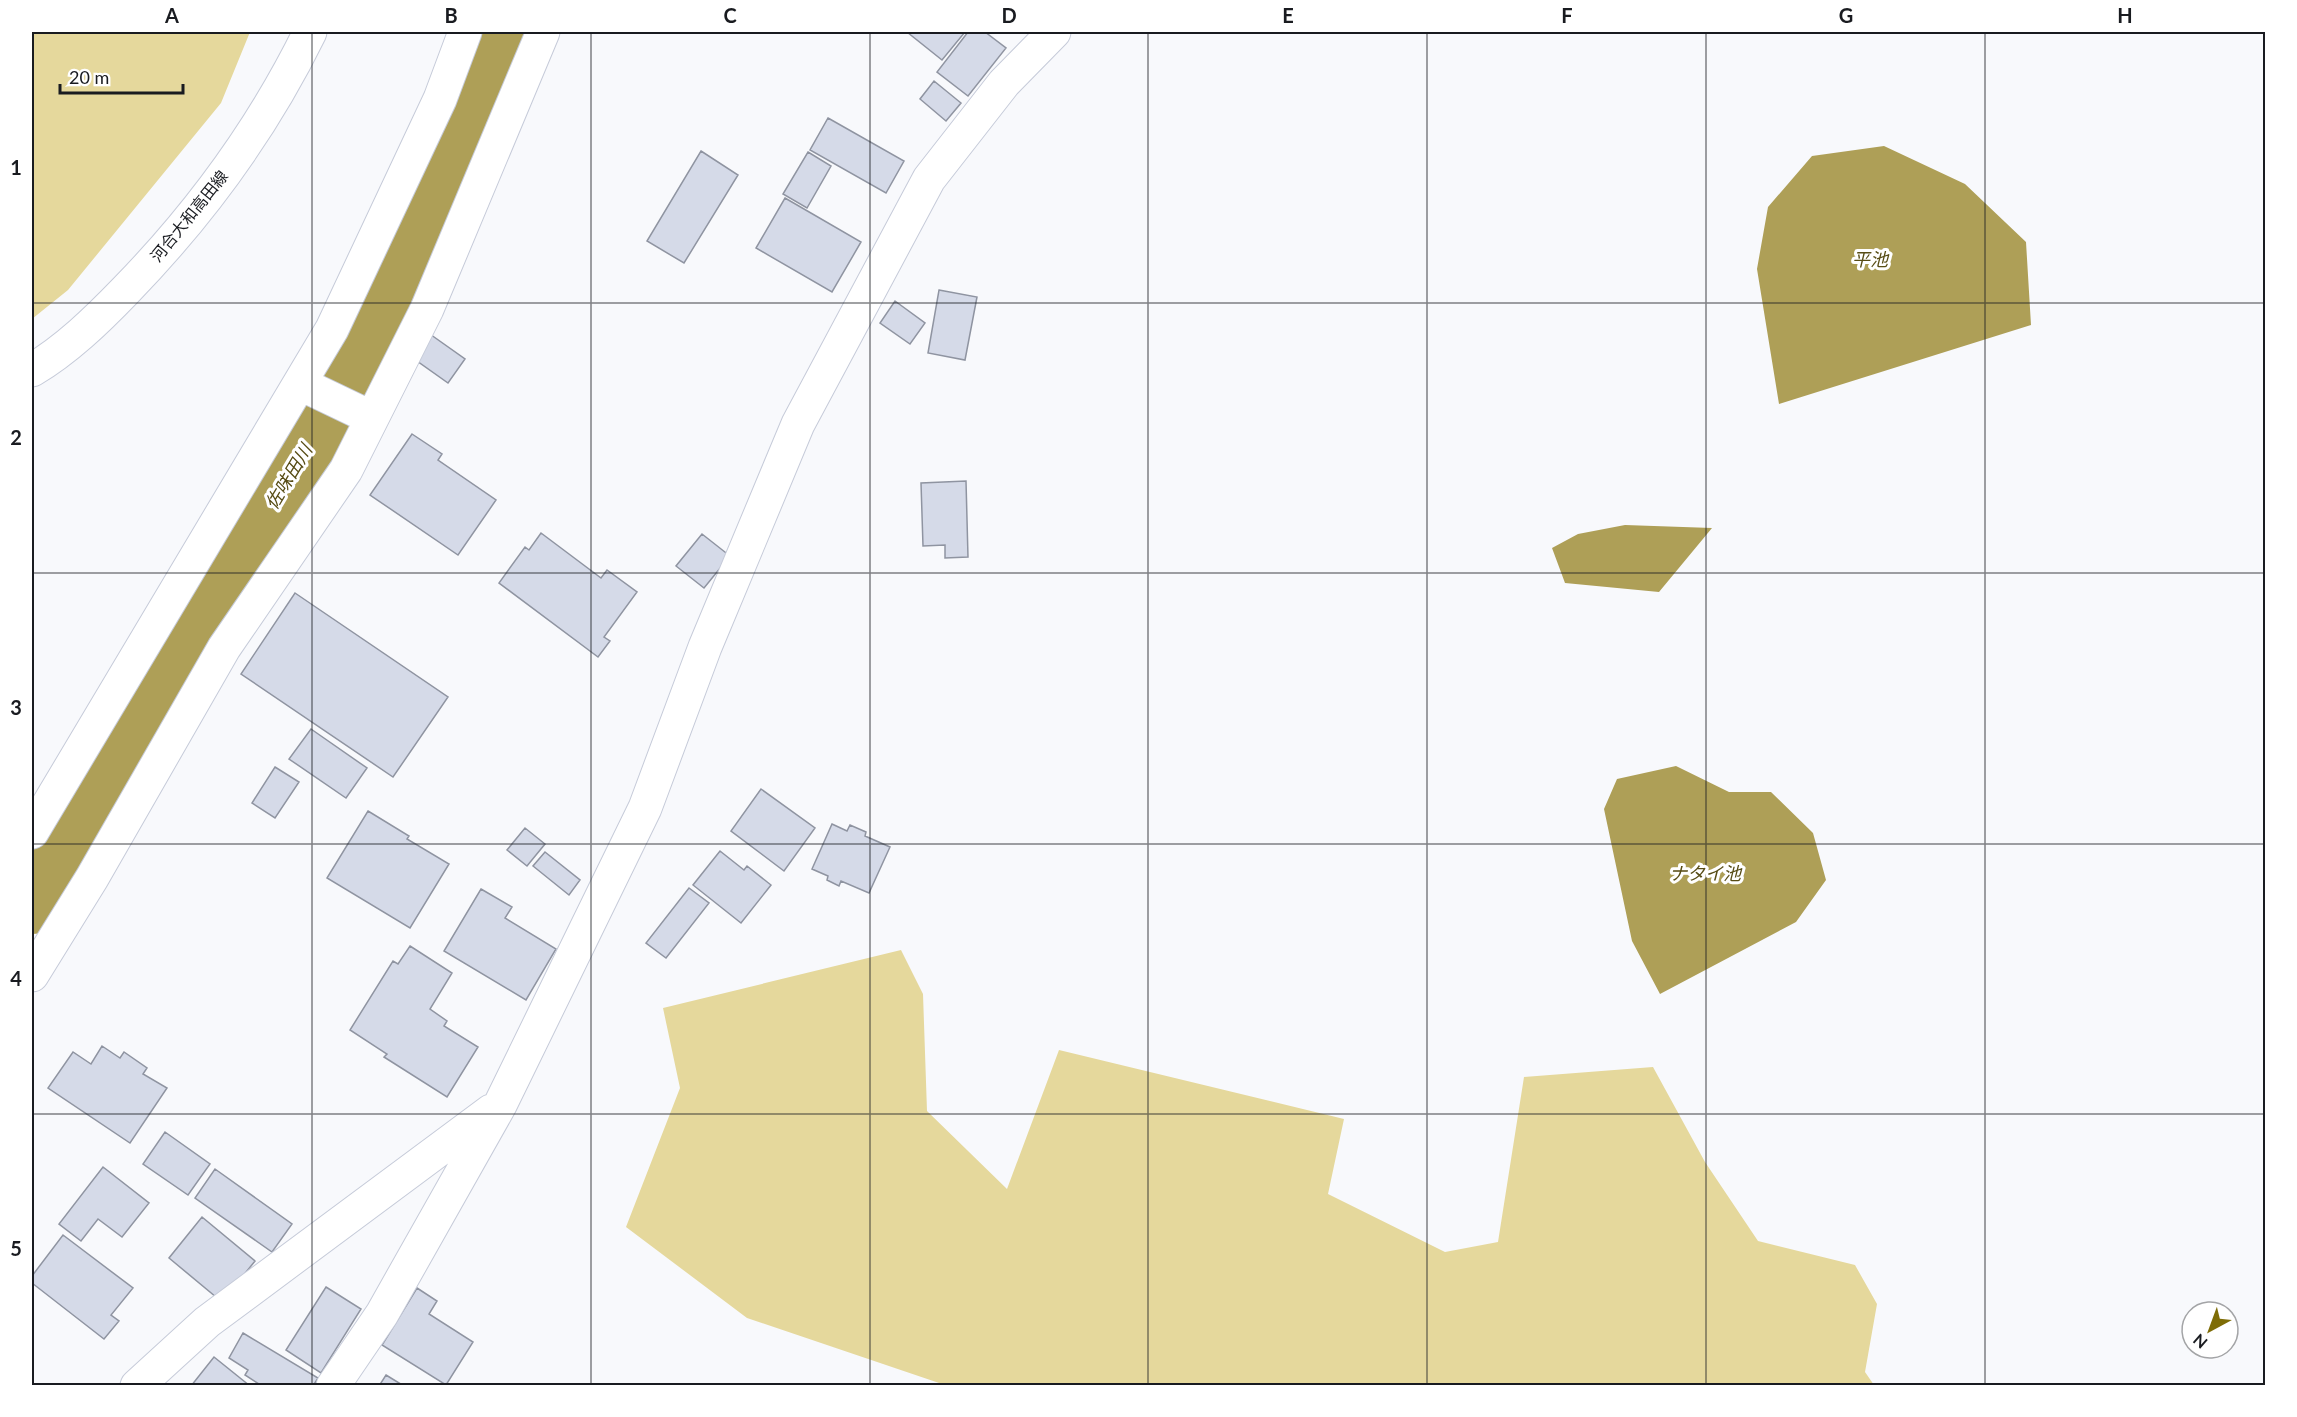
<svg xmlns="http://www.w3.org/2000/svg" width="2297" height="1417" font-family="Lato,'Noto Sans JP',sans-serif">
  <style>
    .green { fill: #e5d89c }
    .water { fill: #ae9f57 }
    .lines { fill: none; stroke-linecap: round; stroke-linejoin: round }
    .river { stroke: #ae9f57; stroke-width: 74 }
    .building { fill: #d5dae8; stroke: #8f94a1; stroke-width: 1.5 }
    .minor-casing { stroke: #c6cbd9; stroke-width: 35 }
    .major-casing { stroke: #c6cbd9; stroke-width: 35 }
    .minor { stroke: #fff; stroke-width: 33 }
    .major { stroke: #fff; stroke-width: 33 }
    .grid { fill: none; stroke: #191b20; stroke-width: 1.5; stroke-opacity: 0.55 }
    .labels { text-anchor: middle; stroke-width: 6; stroke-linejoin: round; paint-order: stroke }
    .street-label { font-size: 16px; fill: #191b20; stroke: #fff }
    .water-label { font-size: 18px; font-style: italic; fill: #574c15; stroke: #fff }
    .neatline { fill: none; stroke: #191b20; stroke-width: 2 }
    .grid-label { font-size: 20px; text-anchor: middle; font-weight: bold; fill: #191b20 }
  </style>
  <rect width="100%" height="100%" fill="#f8f9fc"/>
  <path class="green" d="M 32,32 L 250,32 L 221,103 L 68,290 L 32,319 Z
    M 901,950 L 923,994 L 927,1111 L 1007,1189 L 1059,1050 L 1344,1119 L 1328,1194 L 1445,1252 L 1498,1242 L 1524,1077 L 1653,1067 L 1705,1162 L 1758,1241 L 1855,1265 L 1877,1304 L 1865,1372 L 1874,1385 L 945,1385 L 747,1318 L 626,1227 L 680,1088 L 663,1008 Z"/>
  <path class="water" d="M 1884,146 L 1965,184 L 2026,242 L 2031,325 L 1779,404 L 1757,269 L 1768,207 L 1812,156 Z
    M 1625,525 L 1712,528 L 1659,592 L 1565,583 L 1552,548 L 1578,534 Z
    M 1676,766 L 1729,792 L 1771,792 L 1813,833 L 1826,880 L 1796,922 L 1660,994 L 1632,941 L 1604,809 L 1617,779 Z"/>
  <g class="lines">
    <path class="river" d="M 32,897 L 128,745 L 291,475 L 364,346 L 438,183 L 499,32"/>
  </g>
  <path class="building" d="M 907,32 L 965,32 L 942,60 Z
    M 968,32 L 985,32 L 1006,48 L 968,96 L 937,72 Z
    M 934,81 L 961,103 L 946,121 L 920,99 Z
    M 828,118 L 904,161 L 886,193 L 810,150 Z
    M 701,151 L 738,175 L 684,263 L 647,241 Z
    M 808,152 L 831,166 L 807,208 L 783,194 Z
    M 785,198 L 861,242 L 832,292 L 756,248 Z
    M 939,290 L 977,297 L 965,360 L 928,353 Z
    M 895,301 L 925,323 L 910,344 L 880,323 Z
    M 427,332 L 465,359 L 448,383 L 410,356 Z
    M 412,434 L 442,454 L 438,460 L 496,500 L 458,555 L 370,495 Z
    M 966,481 L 968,557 L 945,558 L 945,545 L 923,546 L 921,483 Z
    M 541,533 L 601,578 L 607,570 L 637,592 L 604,637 L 610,641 L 598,657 L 499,583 L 525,547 L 529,550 Z
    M 702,534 L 730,556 L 704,588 L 676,566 Z
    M 295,593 L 448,697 L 393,777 L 241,674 Z
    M 311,729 L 367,768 L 346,798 L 289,759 Z
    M 275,767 L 299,782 L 275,818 L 252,803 Z
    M 761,789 L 815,828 L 784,871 L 731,831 Z
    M 368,811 L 409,836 L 407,839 L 449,864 L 410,928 L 327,878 Z
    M 832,824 L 847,831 L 850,825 L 866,832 L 865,836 L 890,847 L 869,893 L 841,881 L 839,886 L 827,880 L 828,876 L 812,869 Z
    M 525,828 L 545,844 L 527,866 L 507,850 Z
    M 720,851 L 744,870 L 747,866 L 771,885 L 741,923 L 693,885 Z
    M 545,852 L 580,880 L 569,895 L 533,866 Z
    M 689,888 L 709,903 L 666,958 L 646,943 Z
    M 481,889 L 512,907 L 505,918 L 556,949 L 526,1000 L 444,951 Z
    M 410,946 L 452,973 L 430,1009 L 447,1021 L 444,1026 L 478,1047 L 447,1097 L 384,1057 L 387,1054 L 350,1030 L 393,961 L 398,964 Z
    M 102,1046 L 120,1058 L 124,1052 L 147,1068 L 143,1074 L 167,1088 L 130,1143 L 48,1088 L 73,1052 L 91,1064 Z
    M 165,1132 L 210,1164 L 188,1195 L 143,1164 Z
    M 103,1167 L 149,1203 L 122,1237 L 98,1219 L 81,1241 L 59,1224 Z
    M 215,1169 L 292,1224 L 272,1252 L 195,1198 Z
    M 202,1217 L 255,1261 L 222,1302 L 169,1258 Z
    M 63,1235 L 133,1288 L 111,1315 L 119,1321 L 104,1339 L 32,1283 L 32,1276 Z
    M 326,1287 L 361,1309 L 321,1373 L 286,1350 Z
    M 417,1288 L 437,1301 L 429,1314 L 473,1342 L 446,1385 L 382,1345 Z
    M 243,1333 L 318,1378 L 313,1386 L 262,1386 L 245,1375 L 248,1370 L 229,1358 Z
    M 214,1357 L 250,1386 L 191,1386 Z
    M 386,1375 L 404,1386 L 379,1386 Z"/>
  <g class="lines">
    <defs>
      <path id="minor" d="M 301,384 L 372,418
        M 32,832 L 332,329 L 440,99 L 465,32
        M 32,975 L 92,878 L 224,648 L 346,470 L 427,309 L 543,32
        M 137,1386 L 207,1322 L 491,1111
        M 333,1386 L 382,1314 L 500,1105 L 645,808 L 705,647 L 798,424 L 929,179 L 1004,83 L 1054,32"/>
      <path id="major" d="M 32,370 C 66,350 97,320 125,291 C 200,214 263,128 310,32"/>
    </defs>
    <use href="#minor" class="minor-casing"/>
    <use href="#major" class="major-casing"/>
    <use href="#minor" class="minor"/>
    <use href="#major" class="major"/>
  </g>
  <path class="grid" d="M 312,32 L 312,1386M 591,32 L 591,1386M 870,32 L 870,1386M 1148,32 L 1148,1386M 1427,32 L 1427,1386M 1706,32 L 1706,1386M 1985,32 L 1985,1386M 32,303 L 2266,303M 32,573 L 2266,573M 32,844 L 2266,844M 32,1114 L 2266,1114"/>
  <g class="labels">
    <g class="street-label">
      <text transform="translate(189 216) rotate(-51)" y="6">河合大和高田線</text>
    </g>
    <g class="water-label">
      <text x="1870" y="266">平池</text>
      <text transform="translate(289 477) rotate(-59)" y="6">佐味田川</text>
      <text x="1705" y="880">ナタイ池</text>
    </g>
  </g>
  <rect width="2297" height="1417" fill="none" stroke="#ffffff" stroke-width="66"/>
  <g transform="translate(2210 1330) rotate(221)"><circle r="28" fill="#ffffff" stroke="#a3a4a6" stroke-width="1.5"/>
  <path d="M0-4.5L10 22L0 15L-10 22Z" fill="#7e6c06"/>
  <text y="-9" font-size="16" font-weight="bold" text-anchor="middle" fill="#191b20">N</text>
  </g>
  <path d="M60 84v9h123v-9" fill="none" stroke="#191b20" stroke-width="3"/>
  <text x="69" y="84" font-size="18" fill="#191b20" stroke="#ffffff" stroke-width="4.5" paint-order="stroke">20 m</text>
  <rect x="33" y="33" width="2231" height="1351" class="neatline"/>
  <g class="grid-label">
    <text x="172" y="23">A</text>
    <text x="451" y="23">B</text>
    <text x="730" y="23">C</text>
    <text x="1009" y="23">D</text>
    <text x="1288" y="23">E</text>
    <text x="1567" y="23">F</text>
    <text x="1846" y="23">G</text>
    <text x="2125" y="23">H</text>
    <text x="16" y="175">1</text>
    <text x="16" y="445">2</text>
    <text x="16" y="715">3</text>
    <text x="16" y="986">4</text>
    <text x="16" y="1256">5</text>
  </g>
</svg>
